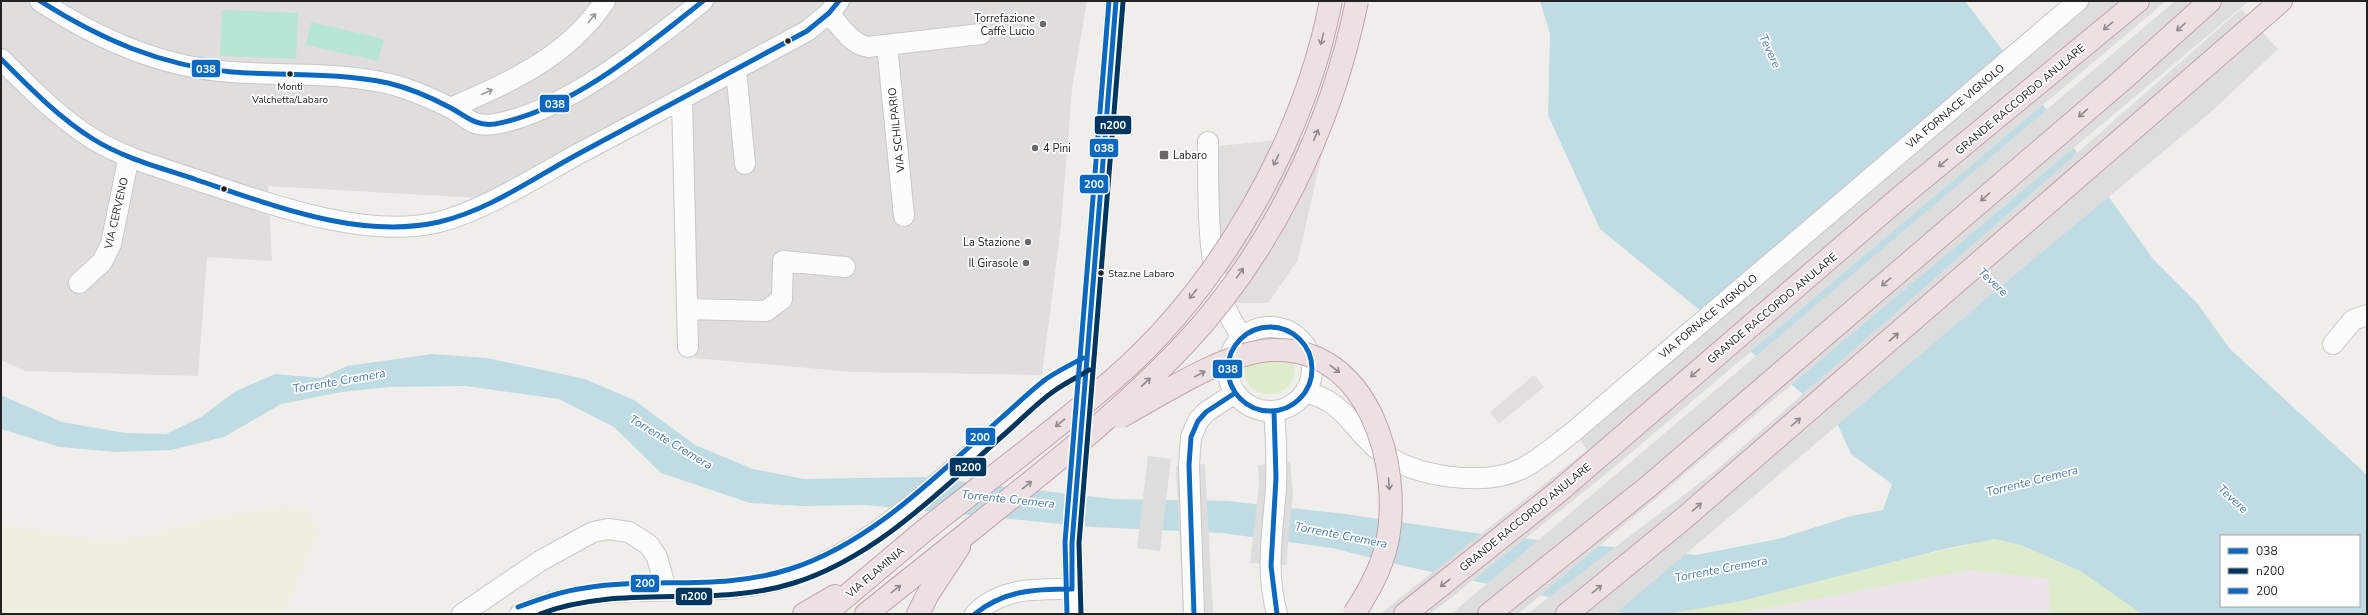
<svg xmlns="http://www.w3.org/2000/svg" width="2368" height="615" font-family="'Nunito Sans',sans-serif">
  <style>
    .residential { fill: #dfdedc }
    .industrial { fill: #ede4e9 }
    .farmland { fill: #efefdf }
    .grass { fill: #ddeccb }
    .pitch { fill: #b7e6d2 }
    .parking { fill: #e0dfde }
    .water { fill: #bfdbe3; fill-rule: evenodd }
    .pier { fill: #dedddd }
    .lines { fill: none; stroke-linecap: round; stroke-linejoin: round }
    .minor-casing { stroke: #c9c8c7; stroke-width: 22 }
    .highway-casing { stroke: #c5a2ac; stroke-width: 24 }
    .minor { stroke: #fdfcfc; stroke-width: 20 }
    .highway { stroke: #ece0e2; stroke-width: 22 }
    .highway-bridge-casing { stroke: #c5a2ac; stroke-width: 24; stroke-linecap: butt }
    .highway-bridge { stroke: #ece0e2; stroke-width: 22 }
    .bus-1-casing { stroke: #fff; stroke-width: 8 }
    .bus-2-casing { stroke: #fff; stroke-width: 8 }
    .bus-3-casing { stroke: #fff; stroke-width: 8 }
    .bus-1 { stroke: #0c69bf; stroke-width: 5 }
    .bus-2 { stroke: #00365f; stroke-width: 5 }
    .bus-3 { stroke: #0c69bf; stroke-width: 5 }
    .oneway { stroke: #9a9a9a }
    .oneway2 { stroke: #918a8c }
    .poi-dot { fill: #6a6968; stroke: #fff; stroke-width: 1.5 }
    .bus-dot { fill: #222; stroke: #fff; stroke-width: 1.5 }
    .labels { text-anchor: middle; stroke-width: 3.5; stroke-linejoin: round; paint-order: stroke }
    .bus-label { font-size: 10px; fill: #222; stroke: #fff }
    .poi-label { font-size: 11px; fill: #222; stroke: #fff; text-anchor: end }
    .street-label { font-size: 11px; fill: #222; stroke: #fff }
    .water-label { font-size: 12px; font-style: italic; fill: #4a7aab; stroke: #fff }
    .line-badge { stroke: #fff; stroke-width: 1.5 }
    .badge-label { font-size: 11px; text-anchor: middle; font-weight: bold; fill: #fff }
  </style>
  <rect width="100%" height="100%" fill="#f0eeeb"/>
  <path class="residential" d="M 1,1 L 1087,1 L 1072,89 L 1061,226 L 1042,375 L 854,372 L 694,358 L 687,87 L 477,198 L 268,186 L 272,261 L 207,257 L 198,376 L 25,371 L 1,360 Z"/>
  <path class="industrial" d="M 1971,570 L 2050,579 L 2050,614 L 1735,614 Z"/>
  <path class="farmland" d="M 284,506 L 306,509 L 319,532 L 283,614 L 1,614 L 1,525 L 105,542 L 143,537 L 218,518 Z"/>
  <path class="grass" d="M 1294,360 C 1302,405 1238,406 1244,361 Z
    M 1995,539 L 2021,545 L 2080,571 L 2142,614 L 2050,614 L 2049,579 L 1971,570 L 1735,614 L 1668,614 C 1778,594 1886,561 1995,539 Z"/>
  <path class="pitch" d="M 222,10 L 298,13 L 296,59 L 220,56 Z
    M 311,22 L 384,39 L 378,61 L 306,45 Z"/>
  <path class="parking" d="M 1326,135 L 1298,260 L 1268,303 L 1216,303 L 1219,146 Z
    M 1534,375 L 1544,387 L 1499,424 L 1490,412 Z"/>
  <path class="water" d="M 1540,1 L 1965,1 L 2029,85 L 2153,259 L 2197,303 L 2230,349 L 2367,475 L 2367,614 L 2142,614 L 2080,571 L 2021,545 L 1995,539 L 1944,549 L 1741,601 L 1668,614 L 1627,614 L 1404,566 L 1332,548 L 1222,533 L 1093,527 L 865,505 L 801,506 L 750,503 L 661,473 L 614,427 L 559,399 L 465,386 L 389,387 L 342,392 L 281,404 L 224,437 L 171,450 L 117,452 L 60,447 L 1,429 L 1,395 L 62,422 L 125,433 L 166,434 L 201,417 L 236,391 L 275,374 L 321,378 L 347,366 L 432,354 L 487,358 L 585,379 L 634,400 L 695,445 L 753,469 L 804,479 L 923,477 L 1113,499 L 1228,501 L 1345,514 L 1488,535 L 1696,555 L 1778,539 L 1851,516 L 1883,510 L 1892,484 L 1851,454 L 1836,421 L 1600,229 L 1548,115 L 1550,34 ZM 2221,536 L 2359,536 L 2359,606 L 2221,606 Z"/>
  <path class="pier" d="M 2064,1 L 2166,1 L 1606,474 L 1452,597 L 1430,614 L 1380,614 L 1587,450 L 1567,423 L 1899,145 Z
    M 2175,1 L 2249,1 L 1518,614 L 1451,614 Z
    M 2241,9 L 2278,49 L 2211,112 L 1999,288 L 1615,614 L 1527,614 L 1714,472 Z
    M 1148,456 L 1171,459 L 1160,551 L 1137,548 Z
    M 1290,462 L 1293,493 L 1286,565 L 1250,563 L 1259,486 L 1258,465 Z
    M 1205,464 L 1213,614 L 1183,614 L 1176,466 Z"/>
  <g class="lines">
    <defs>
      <path id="minor" d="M 40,1 C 99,40 162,68 232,72 C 282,76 332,72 381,82 C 404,86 428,97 449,107 C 468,116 470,128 495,124 C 565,112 647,45 703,1
        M 829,13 C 839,25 851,44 868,47 L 981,34
        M 887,45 L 904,216
        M 1,59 C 30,88 58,117 93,139 C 124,158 162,168 197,180 C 266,203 366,240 439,222 C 485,210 538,176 580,153 C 656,113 731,72 807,31 L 829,13 L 839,1
        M 736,69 L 745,164
        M 682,99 L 688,347
        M 451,108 C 510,82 568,57 605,1
        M 1208,142 C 1209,203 1203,286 1242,336
        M 79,283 L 102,262 L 111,244 L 129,156
        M 687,309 L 766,311 L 782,299 L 783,261 L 845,267
        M1228 369a42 42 0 1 1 84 0a42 42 0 1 1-84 0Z
        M 2333,344 L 2353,320 L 2367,315
        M 1305,392 C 1313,394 1321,397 1328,401 C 1349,413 1361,438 1381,452 C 1415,477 1483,487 1521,469 C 1540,460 1557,444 1573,432 L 2078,1
        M 1274,411 C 1276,436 1277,462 1276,487 C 1273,532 1265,570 1277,614
        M 462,614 L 540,561 L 593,532 L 608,529 L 629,532 L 649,545 L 657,557 L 666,590
        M 520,614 C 607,572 704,606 792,576 C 873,548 940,480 1004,425 C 1019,412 1034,397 1050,385 C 1062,377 1074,371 1086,364
        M 975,614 C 1002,587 1036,589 1072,589
        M 1074,614 L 1072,543 L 1116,1
        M 1194,614 L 1189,465 L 1191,437 L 1198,421 L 1206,412 L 1235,393"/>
      <path id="highway" d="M 804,614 L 835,596
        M 825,614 L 925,530
        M 866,614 L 975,527
        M 918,614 L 928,594 L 959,547
        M 1405,614 L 1558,492 L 1898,199 L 2138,1
        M 1489,614 L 1649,486 L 2120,82 L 2210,1
        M 1567,614 L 1683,519 L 2281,1"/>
    </defs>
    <use href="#minor" class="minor-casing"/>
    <use href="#highway" class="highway-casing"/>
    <use href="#minor" class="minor"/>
    <use href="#highway" class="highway"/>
    <defs>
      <path id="highway-bridge" d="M 1120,417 C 1163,394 1224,352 1273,350 C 1369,346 1403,467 1387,543 C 1381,570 1368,592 1354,614
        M 975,527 C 1045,470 1117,415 1180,349 C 1270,255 1331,129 1357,1
        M 925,530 C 989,479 1055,431 1116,377 C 1222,284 1304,139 1331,1"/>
    </defs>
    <use href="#highway-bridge" class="highway-bridge-casing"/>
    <use href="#highway-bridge" class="highway-bridge"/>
    <defs>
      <path id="bus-1" d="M 40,1 C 100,39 161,66 232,72 C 284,76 337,72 388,83 C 409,88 430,97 449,107 C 465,115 475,127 495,124 C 571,110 644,48 703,1
        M 1,59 C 30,88 58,117 93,139 C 125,159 162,168 197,180 C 272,205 359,240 439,222 C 490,210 535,177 580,153 C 656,112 732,72 807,31 L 829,13 L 839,1
        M1228 369a42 42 0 1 1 84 0a42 42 0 1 1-84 0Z
        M 1274,411 L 1276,478 L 1271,566 L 1277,614
        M 1072,589 L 1072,543 L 1116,1
        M 975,614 C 1004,590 1036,589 1072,589
        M 1194,614 L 1189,465 L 1191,437 L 1198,421 L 1206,412 L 1235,393"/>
      <path id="bus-2" d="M 540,614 C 621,583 711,609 794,583 C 877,557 943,488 1007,432 C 1023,418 1037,403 1054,391 C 1065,383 1078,377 1089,370
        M 1081,614 L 1079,543 L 1123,2"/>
      <path id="bus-3" d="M 518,607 C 540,599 562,591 585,588 C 653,577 723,591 790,569 C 872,543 937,475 1000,419 C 1015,406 1030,391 1046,379 C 1058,371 1070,365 1083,358
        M 1067,614 L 1065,542 L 1109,1"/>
    </defs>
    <use href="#bus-1" class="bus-1-casing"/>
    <use href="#bus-2" class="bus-2-casing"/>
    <use href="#bus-3" class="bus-3-casing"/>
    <use href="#bus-1" class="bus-1"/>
    <use href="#bus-2" class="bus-2"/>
    <use href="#bus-3" class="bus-3"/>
  </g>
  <defs><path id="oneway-shaft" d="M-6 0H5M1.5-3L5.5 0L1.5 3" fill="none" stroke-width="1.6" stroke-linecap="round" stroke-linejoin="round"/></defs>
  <g class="oneway">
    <use href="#oneway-shaft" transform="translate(592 18) rotate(-51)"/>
    <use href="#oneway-shaft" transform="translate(487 92) rotate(-24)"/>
  </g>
  <g class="oneway2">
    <use href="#oneway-shaft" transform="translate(2108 26) rotate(140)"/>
    <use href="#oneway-shaft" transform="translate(2181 27) rotate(138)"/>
    <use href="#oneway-shaft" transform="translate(1322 39) rotate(104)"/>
    <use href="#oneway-shaft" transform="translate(2083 113) rotate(139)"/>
    <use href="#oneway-shaft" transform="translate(1316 135) rotate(-68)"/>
    <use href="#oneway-shaft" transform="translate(1276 160) rotate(116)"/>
    <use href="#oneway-shaft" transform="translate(1943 163) rotate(140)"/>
    <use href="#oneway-shaft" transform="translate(1985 197) rotate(139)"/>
    <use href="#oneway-shaft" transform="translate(1240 273) rotate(-54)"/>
    <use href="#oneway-shaft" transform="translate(1886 282) rotate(139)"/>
    <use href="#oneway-shaft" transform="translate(1193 294) rotate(129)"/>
    <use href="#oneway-shaft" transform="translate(1894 337) rotate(-41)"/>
    <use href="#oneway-shaft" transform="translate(1335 369) rotate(37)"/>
    <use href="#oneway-shaft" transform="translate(1695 373) rotate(139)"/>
    <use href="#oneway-shaft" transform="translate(1200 374) rotate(-28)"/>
    <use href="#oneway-shaft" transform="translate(1146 382) rotate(-43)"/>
    <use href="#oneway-shaft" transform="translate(1796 422) rotate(-41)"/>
    <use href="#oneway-shaft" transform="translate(1060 423) rotate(141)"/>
    <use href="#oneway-shaft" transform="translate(1389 484) rotate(85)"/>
    <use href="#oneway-shaft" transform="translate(1027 485) rotate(-39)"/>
    <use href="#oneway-shaft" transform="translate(1697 507) rotate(-41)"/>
    <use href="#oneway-shaft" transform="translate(1445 583) rotate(142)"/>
    <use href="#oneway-shaft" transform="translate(896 589) rotate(-38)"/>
    <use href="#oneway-shaft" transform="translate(1597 589) rotate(-39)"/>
  </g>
  <g class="poi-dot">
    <circle cx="1043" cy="24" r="4"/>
    <circle cx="1035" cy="148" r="4"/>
    <rect x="1159" y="150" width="10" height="10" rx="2"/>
    <circle cx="1028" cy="242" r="4"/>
    <circle cx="1026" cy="263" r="4"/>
  </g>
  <g class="bus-dot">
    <circle cx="788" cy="41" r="3.5"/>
    <circle cx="290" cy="74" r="3.5"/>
    <circle cx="224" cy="189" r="3.5"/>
    <circle cx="1101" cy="273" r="3.5"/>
  </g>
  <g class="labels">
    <g class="bus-label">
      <text x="290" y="90">Monti<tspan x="290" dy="13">Valchetta/Labaro</tspan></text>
      <text x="1108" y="277" text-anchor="start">Staz.ne Labaro</text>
    </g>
    <g class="poi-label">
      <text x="1035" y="22">Torrefazione<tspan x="1035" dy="13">Caffè Lucio</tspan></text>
      <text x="1043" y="152" text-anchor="start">4 Pini</text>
      <text x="1173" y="159" text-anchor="start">Labaro</text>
      <text x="1020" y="246">La Stazione</text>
      <text x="1018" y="267">Il Girasole</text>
    </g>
    <g class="street-label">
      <text transform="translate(2020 99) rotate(-40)" y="4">GRANDE RACCORDO ANULARE</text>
      <text transform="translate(1955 106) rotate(-40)" y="4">VIA FORNACE VIGNOLO</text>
      <text transform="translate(896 130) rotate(-96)" y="4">VIA SCHILPARIO</text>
      <text transform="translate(116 213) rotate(-77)" y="4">VIA CERVENO</text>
      <text transform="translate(1772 308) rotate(-40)" y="4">GRANDE RACCORDO ANULARE</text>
      <text transform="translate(1708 316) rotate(-40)" y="4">VIA FORNACE VIGNOLO</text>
      <text transform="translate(1525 517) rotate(-39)" y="4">GRANDE RACCORDO ANULARE</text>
      <text transform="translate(875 572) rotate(-40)" y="4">VIA FLAMINIA</text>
    </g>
    <g class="water-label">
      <text transform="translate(1770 51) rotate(65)" y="4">Tevere</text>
      <text transform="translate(1993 282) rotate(43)" y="4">Tevere</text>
      <text transform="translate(339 381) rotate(-10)" y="4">Torrente Cremera</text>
      <text transform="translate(671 442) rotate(31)" y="4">Torrente Cremera</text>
      <text transform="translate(2032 481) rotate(-14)" y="4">Torrente Cremera</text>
      <text transform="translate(1008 499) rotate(6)" y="4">Torrente Cremera</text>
      <text transform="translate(2233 499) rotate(42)" y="4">Tevere</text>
      <text transform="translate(1341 535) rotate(11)" y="4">Torrente Cremera</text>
      <text transform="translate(1721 569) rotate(-11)" y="4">Torrente Cremera</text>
    </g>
  </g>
  <g class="line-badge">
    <rect x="191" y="59" width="30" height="19" rx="4" fill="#0c69bf"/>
    <rect x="539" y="94" width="31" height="19" rx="4" fill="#0c69bf"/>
    <rect x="1094" y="115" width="38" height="20" rx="4" fill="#00365f"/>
    <rect x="1089" y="138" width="30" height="20" rx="4" fill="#0c69bf"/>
    <rect x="1079" y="174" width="30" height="20" rx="4" fill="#0c69bf"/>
    <rect x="1212" y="359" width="31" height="20" rx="4" fill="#0c69bf"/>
    <rect x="965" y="427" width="31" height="19" rx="4" fill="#0c69bf"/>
    <rect x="949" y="457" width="38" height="20" rx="4" fill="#00365f"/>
    <rect x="630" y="574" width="30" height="19" rx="4" fill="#0c69bf"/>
    <rect x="675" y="587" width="38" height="19" rx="4" fill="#00365f"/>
  </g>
  <g class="badge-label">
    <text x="206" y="73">038</text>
    <text x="555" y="108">038</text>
    <text x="1113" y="129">n200</text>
    <text x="1104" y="152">038</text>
    <text x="1094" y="188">200</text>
    <text x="1228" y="373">038</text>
    <text x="980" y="441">200</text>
    <text x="968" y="471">n200</text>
    <text x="645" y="587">200</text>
    <text x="694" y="600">n200</text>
  </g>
  <rect width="2368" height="615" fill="none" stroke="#222222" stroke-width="4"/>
  <rect x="2220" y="535" width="140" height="72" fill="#ffffff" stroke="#a7a7a7"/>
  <rect x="2228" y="548" width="20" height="6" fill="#0c69bf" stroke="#a7a7a7"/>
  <text x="2256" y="555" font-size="12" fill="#222222">038</text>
  <rect x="2228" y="568" width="20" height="6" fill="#00365f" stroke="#a7a7a7"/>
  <text x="2256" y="575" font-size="12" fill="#222222">n200</text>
  <rect x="2228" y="588" width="20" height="6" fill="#0c69bf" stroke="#a7a7a7"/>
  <text x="2256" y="595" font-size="12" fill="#222222">200</text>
</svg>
